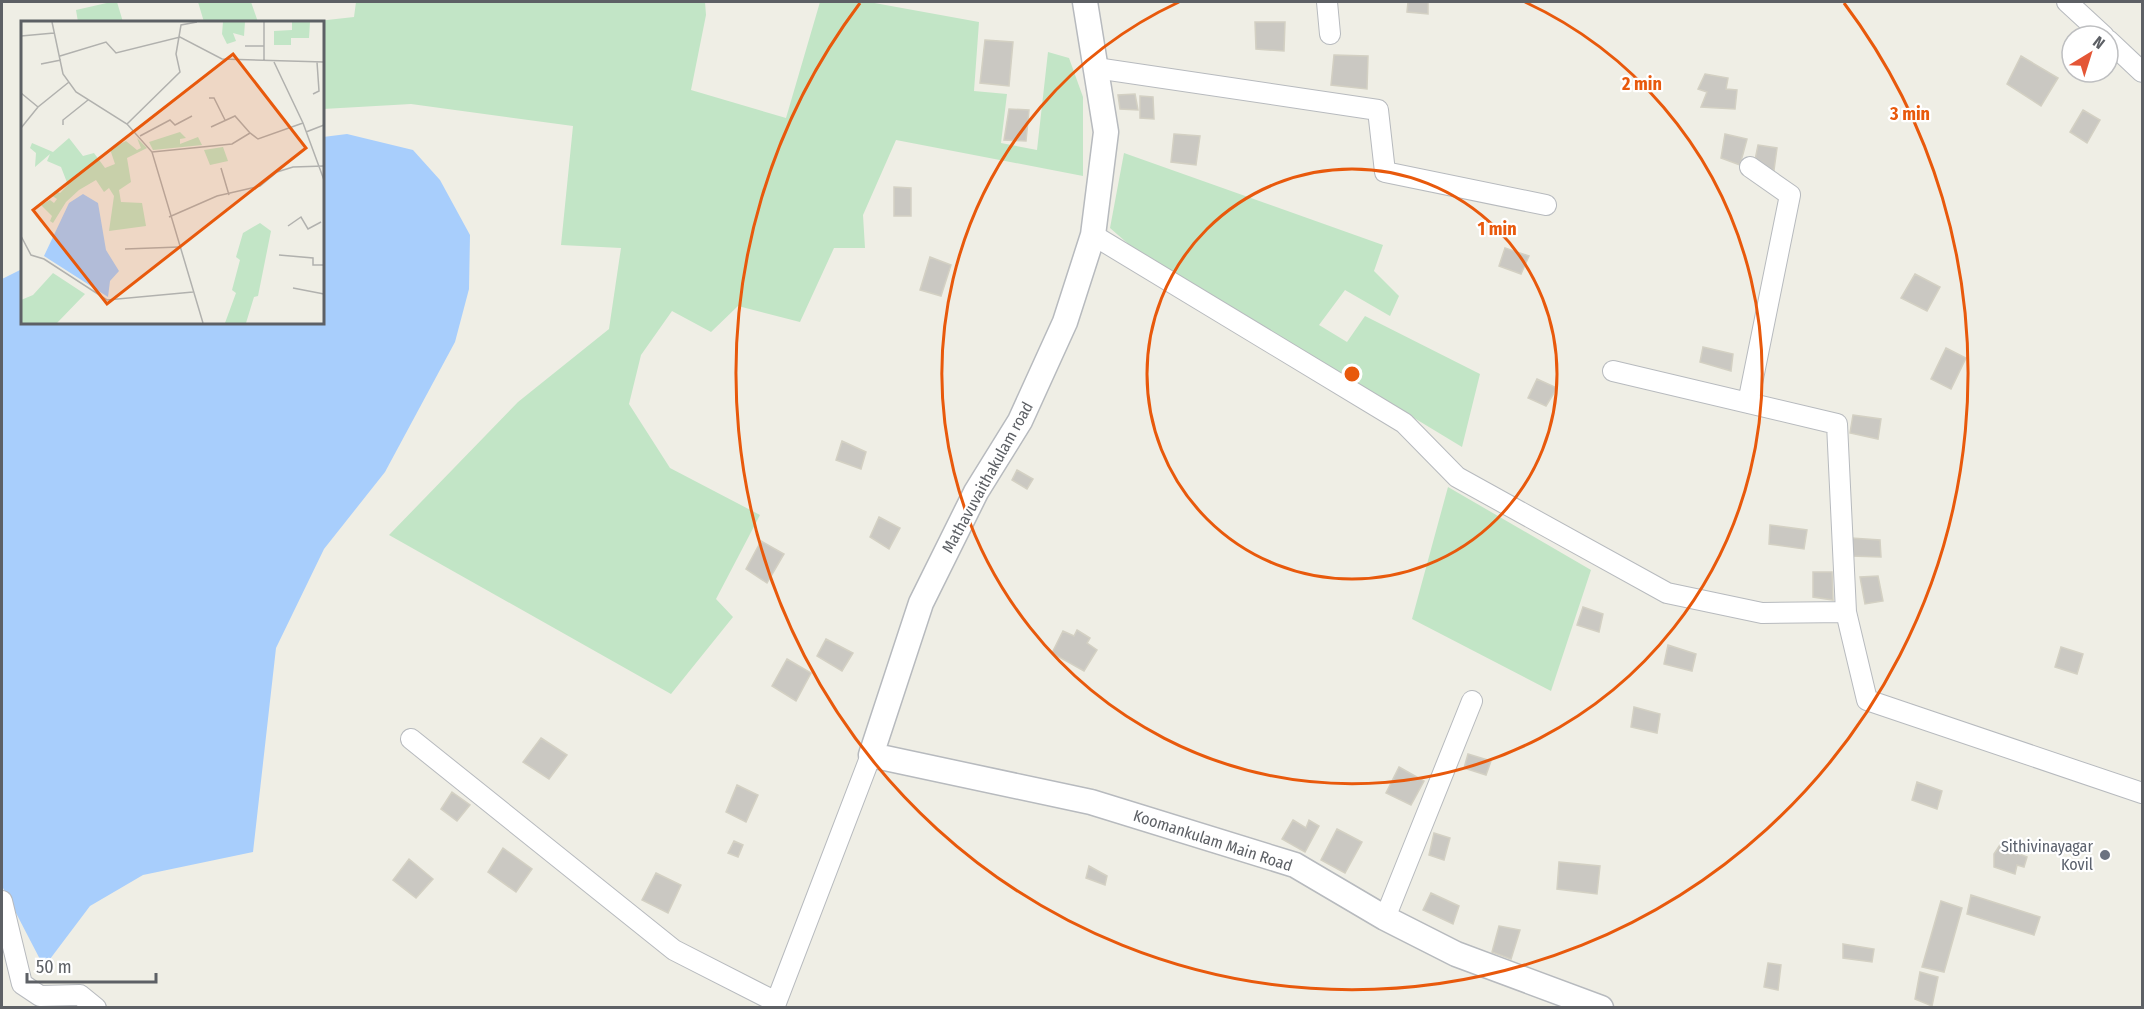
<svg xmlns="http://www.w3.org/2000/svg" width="2144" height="1009" font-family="'Fira Sans Condensed',sans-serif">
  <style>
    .green { fill: #c2e5c6 }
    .water { fill: #a8cefc }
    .building { fill: #cac8c2; stroke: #d3d0c3; stroke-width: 1.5 }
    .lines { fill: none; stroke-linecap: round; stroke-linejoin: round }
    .minor-casing { stroke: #b7babe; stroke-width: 22 }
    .tertiary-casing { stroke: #b7babe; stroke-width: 27 }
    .minor { stroke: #fff; stroke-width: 20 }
    .tertiary { stroke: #fff; stroke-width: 24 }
    .ring { fill: none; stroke: #e8590c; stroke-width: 3 }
    .worship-dot { fill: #6b7280; stroke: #fff; stroke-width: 2 }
    .labels { text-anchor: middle; stroke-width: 4.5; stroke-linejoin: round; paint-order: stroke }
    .street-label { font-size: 16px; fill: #5d6065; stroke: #fff }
    .worship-label { font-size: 16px; fill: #5b616d; stroke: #fff; text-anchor: end }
    .inset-road { fill: none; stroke: #b1b1ae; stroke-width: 1.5 }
    .view { fill: #e8590c; fill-opacity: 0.15; stroke: #e8590c; stroke-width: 3 }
    .inset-edge { fill: none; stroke: #5d6065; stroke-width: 3 }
    .centre { fill: #e8590c; stroke: #fff; stroke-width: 3 }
    .ring-label { font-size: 18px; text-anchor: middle; font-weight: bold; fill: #e8590c; stroke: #fff; stroke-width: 4.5; stroke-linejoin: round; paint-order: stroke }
  </style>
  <rect width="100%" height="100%" fill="#efeee5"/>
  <path class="green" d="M 111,2 L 117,2 L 123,22 L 78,22 L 76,10 Z
    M 198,2 L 251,2 L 258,22 L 204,22 Z
    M 356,2 L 705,2 L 706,15 L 691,90 L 786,118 L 820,2 L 869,2 L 979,22 L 974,91 L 1007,94 L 1001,143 L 1037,150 L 1048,52 L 1069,58 L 1083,97 L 1083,176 L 896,140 L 863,215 L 865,248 L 834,248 L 800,322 L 738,306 L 711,332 L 672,311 L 641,355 L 629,404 L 670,468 L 760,515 L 716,599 L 733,617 L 671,694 L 389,535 L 518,402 L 609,329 L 621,248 L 561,245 L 573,126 L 411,104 L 323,109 L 322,22 L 309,22 L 354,17 Z
    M 1124,153 L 1383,245 L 1374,271 L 1399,296 L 1390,316 L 1345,290 L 1319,325 L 1347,342 L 1365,316 L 1480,374 L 1462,447 L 1133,248 L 1110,228 Z
    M 1448,487 L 1591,570 L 1551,691 L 1412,619 Z"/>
  <path class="water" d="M 347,134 L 413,150 L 440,180 L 470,235 L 469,289 L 455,342 L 385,472 L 324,549 L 276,648 L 253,852 L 143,875 L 90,906 L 44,967 L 2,886 L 2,279 L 22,269 L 22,322 L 322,322 L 323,137 Z"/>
  <path class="building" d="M 1408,2 L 1428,2 L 1428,14 L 1407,12 Z
    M 1255,22 L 1285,22 L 1284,51 L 1256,49 Z
    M 985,40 L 1013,42 L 1009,86 L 980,83 Z
    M 1334,55 L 1368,56 L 1367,89 L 1331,85 Z
    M 2021,56 L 2058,78 L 2041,106 L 2007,84 Z
    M 1705,74 L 1728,78 L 1726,89 L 1737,90 L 1735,109 L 1701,107 L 1707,92 L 1698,89 Z
    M 1135,94 L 1138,110 L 1120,109 L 1118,95 Z
    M 1140,96 L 1153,97 L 1154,119 L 1140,118 Z
    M 1009,109 L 1029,110 L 1026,141 L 1004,140 Z
    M 2083,110 L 2100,120 L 2087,143 L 2070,132 Z
    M 1174,134 L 1200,136 L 1196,165 L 1171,162 Z
    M 1725,134 L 1747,139 L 1740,165 L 1721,158 Z
    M 1758,145 L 1777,148 L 1774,170 L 1754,165 Z
    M 894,187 L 911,188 L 911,216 L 894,216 Z
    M 1505,248 L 1529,256 L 1521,274 L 1499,266 Z
    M 930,257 L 951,265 L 941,296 L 920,290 Z
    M 1915,274 L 1940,287 L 1927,311 L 1901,298 Z
    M 1703,347 L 1733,354 L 1731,371 L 1700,362 Z
    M 1946,348 L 1966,358 L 1951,389 L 1931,379 Z
    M 1537,379 L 1557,388 L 1546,406 L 1528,398 Z
    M 1853,415 L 1881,419 L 1878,439 L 1850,433 Z
    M 842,441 L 866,452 L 861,469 L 836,460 Z
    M 1017,470 L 1033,479 L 1027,489 L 1012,480 Z
    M 879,517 L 900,528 L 889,549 L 870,537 Z
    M 1770,525 L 1807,530 L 1804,549 L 1769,544 Z
    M 1851,538 L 1880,540 L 1881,557 L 1851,556 Z
    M 761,541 L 784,554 L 767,583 L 746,569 Z
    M 1813,572 L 1832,572 L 1833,600 L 1813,597 Z
    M 1878,576 L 1883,601 L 1865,604 L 1860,577 Z
    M 1583,607 L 1603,614 L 1599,632 L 1577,625 Z
    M 1077,630 L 1090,638 L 1087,643 L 1097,650 L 1084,671 L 1052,653 L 1063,631 L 1074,636 Z
    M 826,639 L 853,653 L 842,671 L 817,656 Z
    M 1668,645 L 1696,654 L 1692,671 L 1664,664 Z
    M 2061,647 L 2083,654 L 2077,674 L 2055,667 Z
    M 787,659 L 811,673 L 796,701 L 772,686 Z
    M 1634,707 L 1660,714 L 1657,733 L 1631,727 Z
    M 541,738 L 567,755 L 549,779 L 523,762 Z
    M 1468,754 L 1491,761 L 1486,775 L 1464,768 Z
    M 1399,767 L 1424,781 L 1411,805 L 1386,793 Z
    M 1917,782 L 1942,791 L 1937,809 L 1912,800 Z
    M 737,785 L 758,795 L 746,822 L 726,812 Z
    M 452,792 L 470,805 L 457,821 L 441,809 Z
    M 1293,820 L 1306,828 L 1309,820 L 1319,826 L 1305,852 L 1282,839 Z
    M 1337,829 L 1362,842 L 1345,873 L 1321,860 Z
    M 1434,833 L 1450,838 L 1444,860 L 1429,855 Z
    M 2003,840 L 2021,845 L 2019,854 L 2027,857 L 2024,867 L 2017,865 L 2015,874 L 1994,867 L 1994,854 Z
    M 734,841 L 743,845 L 738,857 L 728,853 Z
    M 503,848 L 532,869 L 516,892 L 488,872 Z
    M 409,859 L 433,879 L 416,898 L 393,880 Z
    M 1559,862 L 1600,866 L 1597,894 L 1557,889 Z
    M 1089,866 L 1107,876 L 1105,885 L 1086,878 Z
    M 656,873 L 681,885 L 668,913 L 642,900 Z
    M 1431,893 L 1459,906 L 1453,924 L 1423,910 Z
    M 1971,895 L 2040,917 L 2034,935 L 1967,914 Z
    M 1941,901 L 1962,908 L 1944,972 L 1922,967 Z
    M 1499,926 L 1520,930 L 1511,959 L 1492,952 Z
    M 1843,944 L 1874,949 L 1872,962 L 1843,958 Z
    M 1768,963 L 1781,965 L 1778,990 L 1764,987 Z
    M 1920,972 L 1938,977 L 1932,1006 L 1915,999 Z"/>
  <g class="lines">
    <defs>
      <path id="minor" d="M 1327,2 L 1330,34
        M 2067,2 L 2104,36
        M 2108,40 L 2142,72
        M 1096,68 L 1378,110 L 1385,172 L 1546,205
        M 1093,235 L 1404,423 L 1457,477 L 1667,593 L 1762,613 L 1846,612 L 1867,700 L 2142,793
        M 1613,371 L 1837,424 L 1846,612
        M 1748,403 L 1790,195 L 1750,167
        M 411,739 L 674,950 L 776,1002
        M 2,901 L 22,984 L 40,996 L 80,995 L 96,1008
        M 1385,918 L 1472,701
        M 774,1008 L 871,755"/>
      <path id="tertiary" d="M 1085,2 L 1106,132 L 1093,235 L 1065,322 L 1020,421 L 976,492 L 921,603 L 871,755 L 1091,802 L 1295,865 L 1385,918 L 1456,954 L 1601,1008"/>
    </defs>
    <use href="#minor" class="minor-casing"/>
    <use href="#tertiary" class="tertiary-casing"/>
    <use href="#minor" class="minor"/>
    <use href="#tertiary" class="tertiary"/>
  </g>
  <g class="ring">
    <circle cx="1352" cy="374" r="205"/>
    <path d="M1525 2A410 410 0 1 1 1179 2"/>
    <path d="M1844 3A616 616 0 1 1 860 3"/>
  </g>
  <circle class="worship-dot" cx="2105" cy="855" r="6"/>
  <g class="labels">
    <g class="street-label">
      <text transform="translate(987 477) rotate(-61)" y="6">Mathavuvaithakulam road</text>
      <text transform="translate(1213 840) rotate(18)" y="6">Koomankulam Main Road</text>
    </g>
    <g class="worship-label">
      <text x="2093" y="852">Sithivinayagar<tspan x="2093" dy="18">Kovil</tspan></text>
    </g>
  </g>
  <g transform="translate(21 21)">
    <rect width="303" height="303" fill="#efeee5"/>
    <path d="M 202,1 L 224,1 L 223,15 L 212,12 L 215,20 L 206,23 L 201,13 ZM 271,1 L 289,1 L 288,17 L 270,17 L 270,24 L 253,24 L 253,10 L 271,9 ZM 159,111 L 165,117 L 159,118 L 159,123 L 177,116 L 181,124 L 132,129 L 128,121 ZM 48,117 L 62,135 L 73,132 L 84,147 L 94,143 L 89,128 L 105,120 L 116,129 L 120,127 L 116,117 L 126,127 L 106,137 L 110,161 L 98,169 L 100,181 L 121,182 L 125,205 L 88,210 L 93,175 L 88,167 L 83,171 L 75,159 L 58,169 L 45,181 L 32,202 L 29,200 L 31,195 L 20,184 L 29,179 L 33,182 L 36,178 L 30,174 L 34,170 L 39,172 L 47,164 L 40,146 L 26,140 L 29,133 L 14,146 L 15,132 L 9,127 L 11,122 L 32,131 ZM 202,126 L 207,140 L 189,144 L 183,129 ZM 239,202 L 250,210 L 237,275 L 233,276 L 225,302 L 204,302 L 215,272 L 211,269 L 219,239 L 215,236 L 222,212 ZM 32,252 L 64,273 L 36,302 L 0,302 L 0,279 L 12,274 Z" fill="#c2e5c6"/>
    <path d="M 62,173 L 77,182 L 85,229 L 98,250 L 89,260 L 87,276 L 23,235 L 48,182 Z" fill="#a8cefc"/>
    <path class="inset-road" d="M 31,1 L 42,53 L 55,71 L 106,103 L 131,131 L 182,302M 0,15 L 33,12M 224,25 L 243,25M 39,35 L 85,21 L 95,32 L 159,16 L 201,38 L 303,41M 243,40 L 243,1M 253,41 L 282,102 L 303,159M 20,43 L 40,39M 0,72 L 17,86M 292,73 L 298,70 L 296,41M 188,77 L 193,77 L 204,99M 106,103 L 159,51 L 155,33 L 160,4 L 176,1M 42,104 L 42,99 L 67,79M 190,106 L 214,95 L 229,112M 0,107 L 17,86 L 48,61M 285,111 L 303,104M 119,115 L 149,99 L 154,104 L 171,95M 131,131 L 211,123 L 229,112 L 237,118 L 282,102M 200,147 L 208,174M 148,196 L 196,175 L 239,165 L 256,151 L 272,146 L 303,145M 267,205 L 280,196 L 287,208 L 300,201M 0,215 L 10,234 L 23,238 L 86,279 L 172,271M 104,228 L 158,226M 258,234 L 292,237 L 292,244 L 303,244M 272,267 L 303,273"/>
    <path class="view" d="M 212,33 L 285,127 L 86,283 L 12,189 Z"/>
    <rect width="303" height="303" class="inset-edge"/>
  </g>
  <circle cx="1352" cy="374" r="9" class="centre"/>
  <g class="ring-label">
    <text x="1642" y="90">2 min</text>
    <text x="1910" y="120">3 min</text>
    <text x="1497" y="235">1 min</text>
  </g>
  <rect width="2144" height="1009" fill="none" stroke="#5d6065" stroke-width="6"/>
  <g transform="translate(2090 54) rotate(38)"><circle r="28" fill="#ffffff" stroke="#bebfc1" stroke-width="1.5"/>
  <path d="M0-4.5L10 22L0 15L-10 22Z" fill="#e45636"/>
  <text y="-9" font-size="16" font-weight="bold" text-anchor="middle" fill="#5d6065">N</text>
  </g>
  <path d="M27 973v9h129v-9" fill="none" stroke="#5d6065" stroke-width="3"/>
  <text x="36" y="973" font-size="18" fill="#5d6065" stroke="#ffffff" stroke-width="4.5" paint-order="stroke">50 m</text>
</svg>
